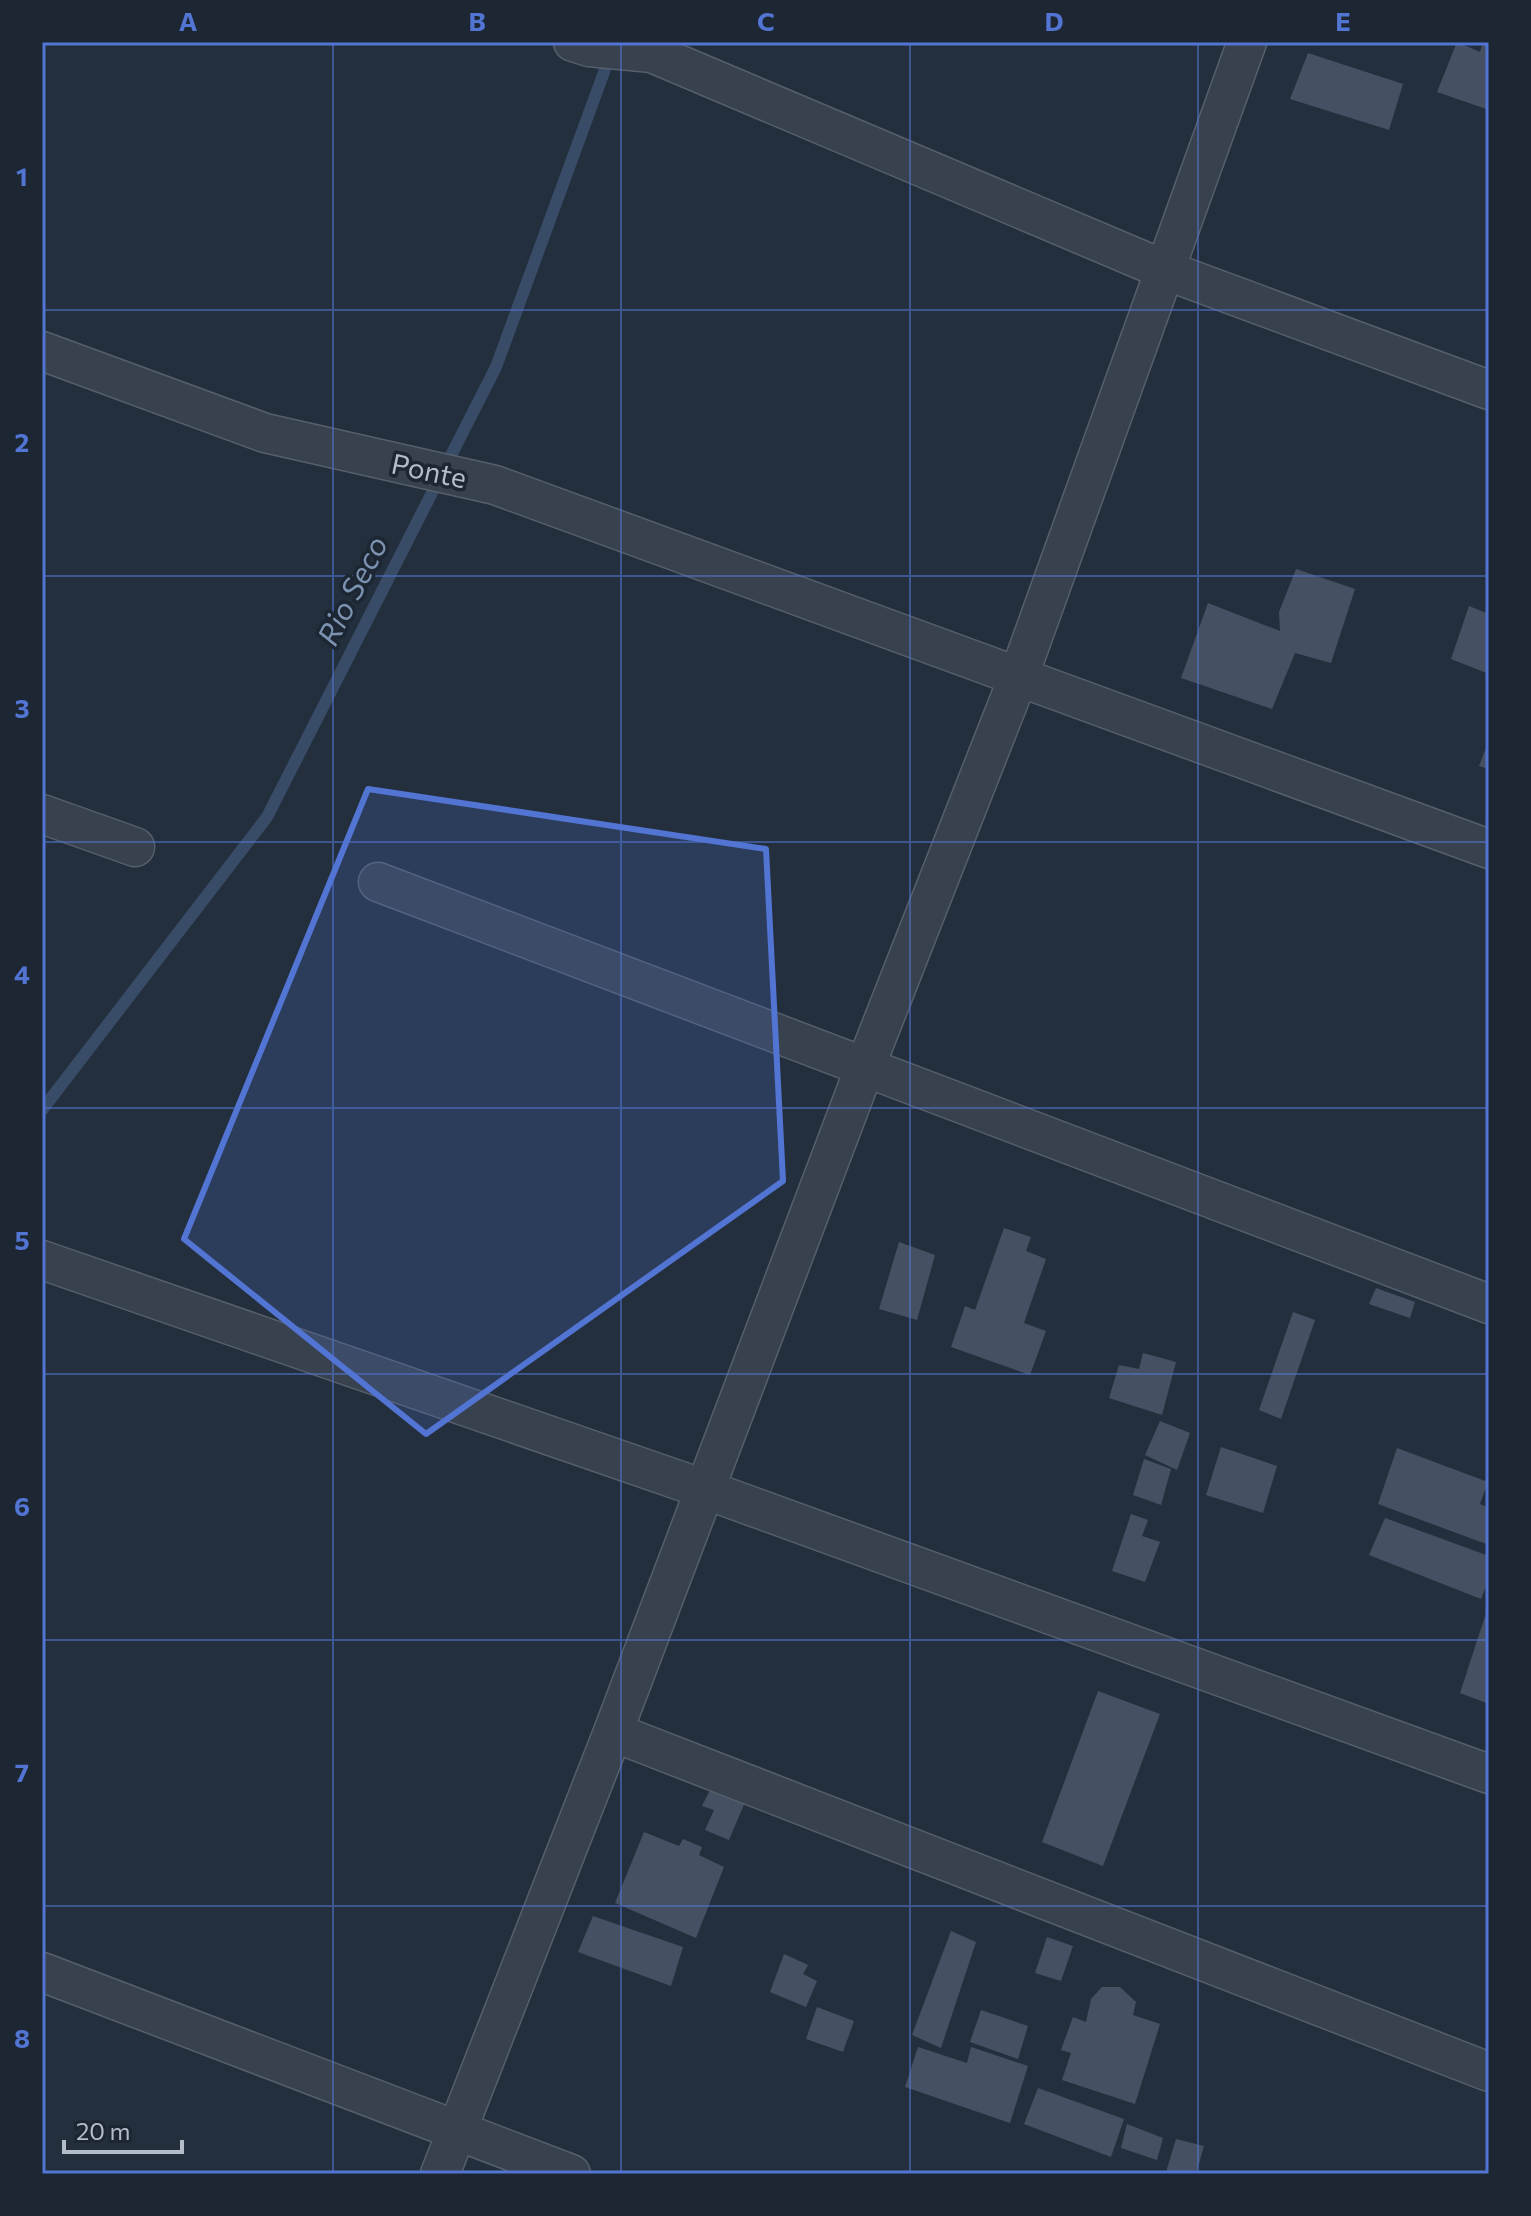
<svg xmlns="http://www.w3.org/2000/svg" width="1531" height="2216" font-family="Commissioner,sans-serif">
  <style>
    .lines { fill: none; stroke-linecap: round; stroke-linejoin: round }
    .stream { stroke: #394c67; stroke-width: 12 }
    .building { fill: #455162 }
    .minor-casing { stroke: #565f6c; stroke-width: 41 }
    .minor { stroke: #38414e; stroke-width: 38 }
    .marked { fill: #5274d3; fill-opacity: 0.2; stroke: #5274d3; stroke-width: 6; stroke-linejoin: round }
    .grid { fill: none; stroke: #5274d3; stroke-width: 2; stroke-opacity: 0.55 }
    .labels { text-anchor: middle; stroke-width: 7; stroke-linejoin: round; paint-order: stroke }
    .street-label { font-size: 28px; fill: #b4bcc9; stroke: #1d2633 }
    .water-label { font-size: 30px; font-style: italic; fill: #7c92b1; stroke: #1d2633 }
    .neatline { fill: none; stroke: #5274d3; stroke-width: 3 }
    .grid-label { font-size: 26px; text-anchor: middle; font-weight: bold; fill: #5274d3 }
  </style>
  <rect width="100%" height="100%" fill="#242f3e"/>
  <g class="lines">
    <path class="stream" d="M 42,1110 L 267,817 L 496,367 L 611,53"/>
  </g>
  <path class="building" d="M 1457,42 L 1480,52 L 1483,42 L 1489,42 L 1489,110 L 1437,92 Z
    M 1308,53 L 1403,84 L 1389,130 L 1290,99 Z
    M 1296,569 L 1355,589 L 1331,663 L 1295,653 L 1272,709 L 1181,678 L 1208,603 L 1280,631 L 1279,612 Z
    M 1469,606 L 1489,614 L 1489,674 L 1451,659 Z
    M 1489,740 L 1489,769 L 1479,766 Z
    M 1004,1228 L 1031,1237 L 1026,1251 L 1046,1259 L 1024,1323 L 1046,1331 L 1030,1375 L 951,1347 L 965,1306 L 975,1310 Z
    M 899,1242 L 935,1255 L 917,1320 L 879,1309 Z
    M 1376,1288 L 1415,1302 L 1410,1318 L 1369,1304 Z
    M 1293,1312 L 1315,1320 L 1281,1419 L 1259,1410 Z
    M 1143,1353 L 1176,1362 L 1162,1415 L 1109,1398 L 1119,1365 L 1139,1369 Z
    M 1160,1421 L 1190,1433 L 1177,1470 L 1145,1455 Z
    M 1221,1447 L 1277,1466 L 1263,1513 L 1206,1495 Z
    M 1397,1448 L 1488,1482 L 1480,1504 L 1489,1508 L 1489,1545 L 1378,1504 Z
    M 1144,1459 L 1171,1469 L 1161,1505 L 1133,1495 Z
    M 1131,1514 L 1148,1520 L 1142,1536 L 1160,1542 L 1145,1582 L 1112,1571 Z
    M 1385,1518 L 1489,1556 L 1489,1579 L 1481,1599 L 1369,1555 Z
    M 1489,1604 L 1489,1704 L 1460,1693 Z
    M 1098,1691 L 1160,1714 L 1103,1866 L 1042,1842 Z
    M 711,1788 L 745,1802 L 729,1840 L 705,1830 L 714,1810 L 702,1806 Z
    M 644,1832 L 679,1846 L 683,1839 L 702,1847 L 699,1855 L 724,1867 L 696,1938 L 615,1903 Z
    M 593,1916 L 683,1947 L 671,1986 L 578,1952 Z
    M 951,1931 L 976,1942 L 941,2048 L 912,2035 Z
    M 1047,1937 L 1073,1946 L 1061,1981 L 1035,1973 Z
    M 784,1954 L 808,1965 L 803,1974 L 817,1981 L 806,2007 L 770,1992 Z
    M 1102,1987 L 1120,1987 L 1136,2002 L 1133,2015 L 1160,2024 L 1135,2104 L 1062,2080 L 1071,2053 L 1061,2050 L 1073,2017 L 1086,2022 L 1091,1999 Z
    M 817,2007 L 854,2021 L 843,2052 L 806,2039 Z
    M 981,2010 L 1028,2026 L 1018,2059 L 970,2042 Z
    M 918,2047 L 967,2063 L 971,2047 L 1028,2066 L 1010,2123 L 905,2087 Z
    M 1038,2088 L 1124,2119 L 1111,2157 L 1024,2124 Z
    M 1127,2124 L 1163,2138 L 1157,2160 L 1121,2148 Z
    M 1176,2139 L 1204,2146 L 1196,2174 L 1166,2172 Z"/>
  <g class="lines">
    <defs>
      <path id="minor" d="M 573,42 L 589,47 L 652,53 L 1165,270 L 1489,390
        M 42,351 L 265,433 L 495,485 L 1489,849
        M 42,814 L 135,847
        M 378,882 L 1489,1304
        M 42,1260 L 704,1489 L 1489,1774
        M 613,1732 L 1489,2072
        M 42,1972 L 571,2174
        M 440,2174 L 613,1732 L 865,1067 L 1018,678 L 1247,42"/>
    </defs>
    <use href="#minor" class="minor-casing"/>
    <use href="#minor" class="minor"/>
  </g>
  <path class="marked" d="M 368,789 L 766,849 L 783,1181 L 426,1434 L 184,1239 Z"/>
  <path class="grid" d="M 333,42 L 333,2174M 621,42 L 621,2174M 910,42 L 910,2174M 1198,42 L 1198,2174M 42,310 L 1489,310M 42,576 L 1489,576M 42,842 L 1489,842M 42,1108 L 1489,1108M 42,1374 L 1489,1374M 42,1640 L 1489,1640M 42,1906 L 1489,1906"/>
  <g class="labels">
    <g class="street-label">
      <text transform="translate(429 471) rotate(12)" y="10">Ponte</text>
    </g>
    <g class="water-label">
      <text transform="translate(353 591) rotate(-63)" y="10">Rio Seco</text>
    </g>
  </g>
  <rect width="1531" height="2216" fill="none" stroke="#1d2633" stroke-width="88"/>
  <path d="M64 2140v12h118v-12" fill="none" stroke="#b4bcc9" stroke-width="4"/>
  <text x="76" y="2140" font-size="24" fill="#b4bcc9" stroke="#1d2633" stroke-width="6" paint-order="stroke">20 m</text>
  <rect x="44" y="44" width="1443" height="2128" class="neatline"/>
  <g class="grid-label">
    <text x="188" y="31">A</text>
    <text x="477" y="31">B</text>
    <text x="766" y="31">C</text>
    <text x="1054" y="31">D</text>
    <text x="1343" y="31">E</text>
    <text x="22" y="186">1</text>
    <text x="22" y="452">2</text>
    <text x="22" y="718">3</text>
    <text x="22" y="984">4</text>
    <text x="22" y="1250">5</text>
    <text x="22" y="1516">6</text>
    <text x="22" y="1782">7</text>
    <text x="22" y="2048">8</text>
  </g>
</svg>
